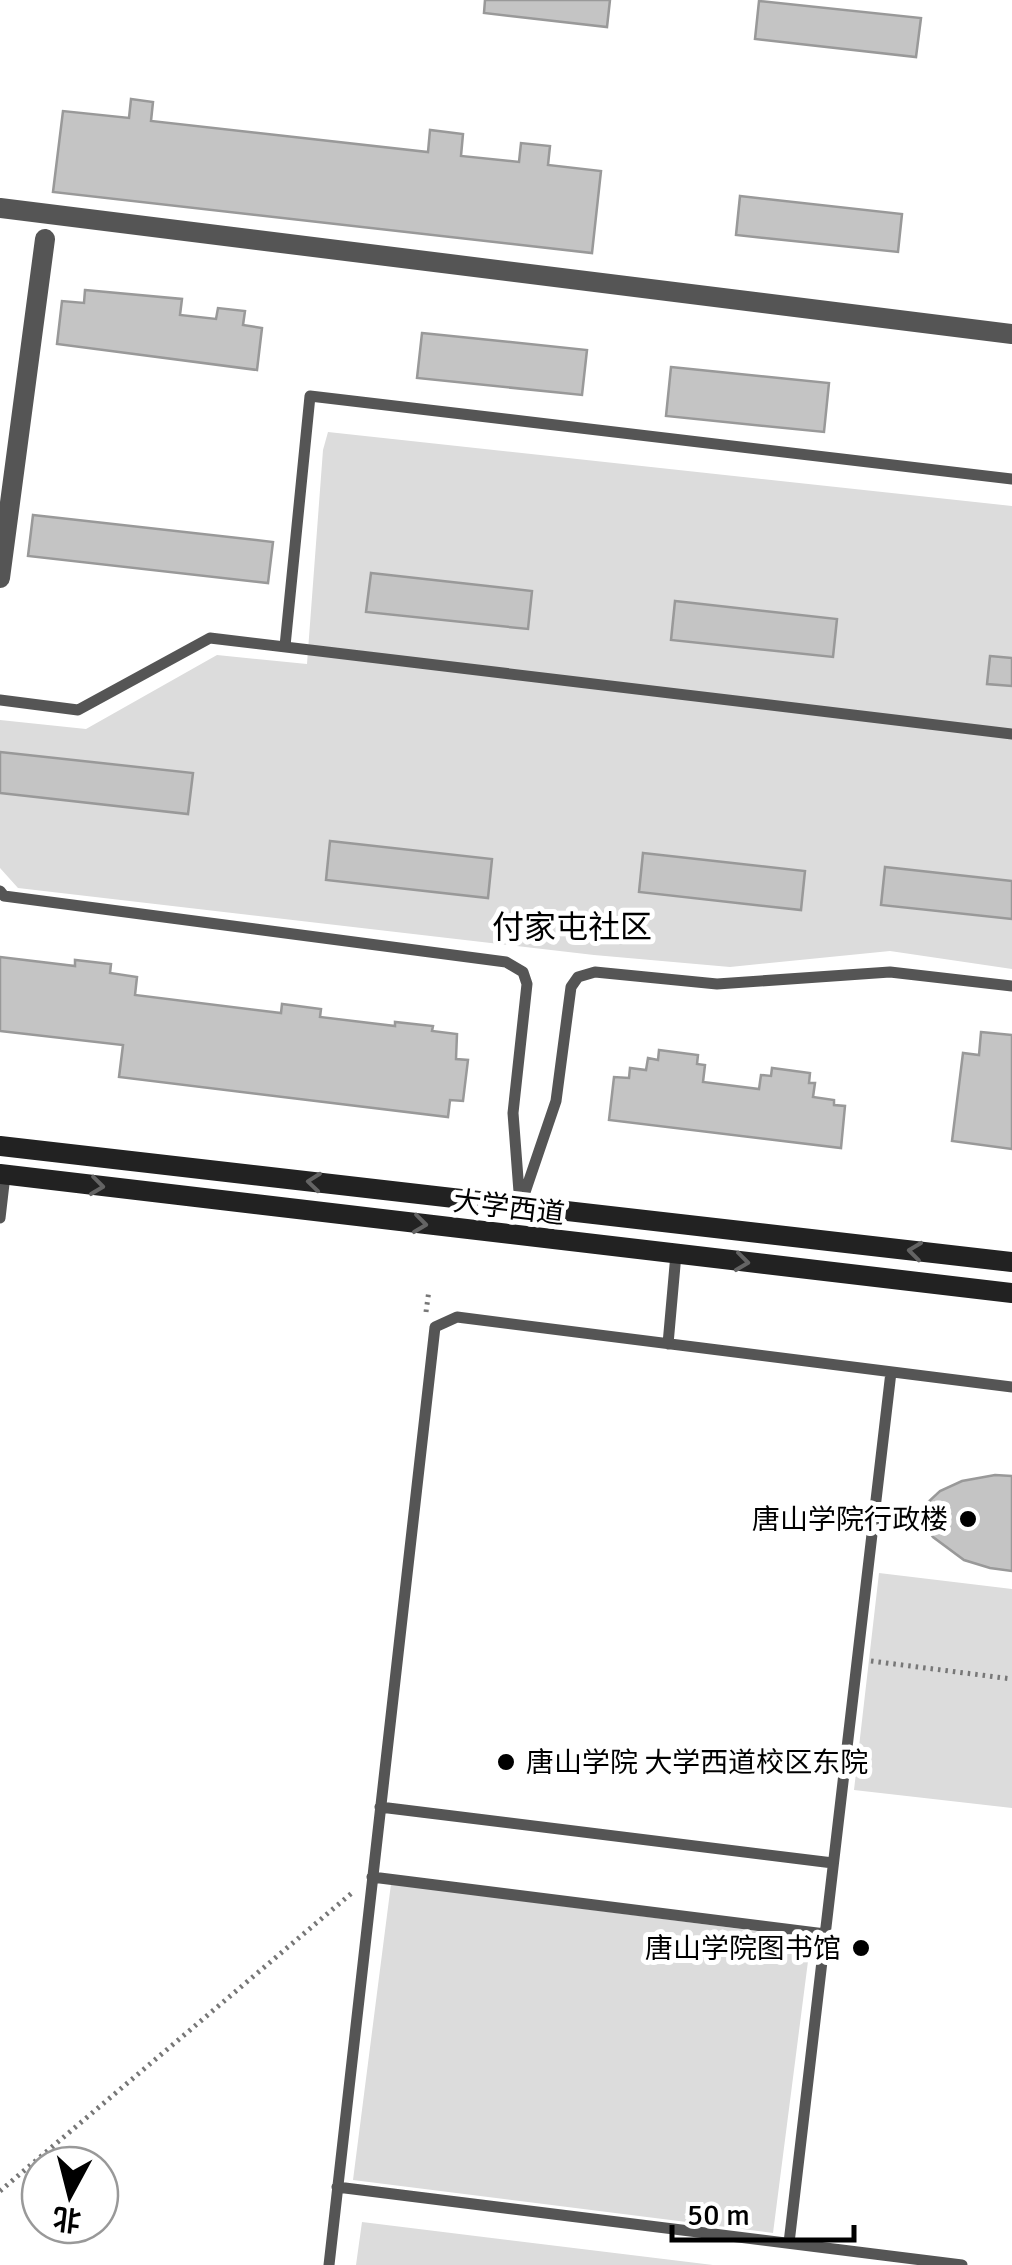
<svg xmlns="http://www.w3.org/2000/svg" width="1012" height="2265" font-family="Signika,'Noto Sans SC',sans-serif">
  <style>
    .green { fill: #dcdcdc }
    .building { fill: #c4c4c4; stroke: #999; stroke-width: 2.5 }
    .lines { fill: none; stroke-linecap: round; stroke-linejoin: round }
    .path { stroke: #777; stroke-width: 5; stroke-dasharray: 2.5 5; stroke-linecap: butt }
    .service { stroke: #555; stroke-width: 11 }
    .minor { stroke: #555; stroke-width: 20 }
    .secondary { stroke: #222; stroke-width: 20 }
    .oneway { stroke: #646464 }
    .poi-dot { fill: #000; stroke: #fff; stroke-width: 4 }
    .labels { text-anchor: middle; stroke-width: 10; stroke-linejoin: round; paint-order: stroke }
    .street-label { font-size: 28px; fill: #000; stroke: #fff }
    .poi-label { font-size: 28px; fill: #000; stroke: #fff; text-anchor: end }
    .quarter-label { font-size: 32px; fill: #000; stroke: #fff }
  </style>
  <rect width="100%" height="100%" fill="#fff"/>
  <path class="green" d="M 328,432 L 1012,506 L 1012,969 L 890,951 L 730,967 L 594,955 L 18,888 L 0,868 L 0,720 L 86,729 L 217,655 L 307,664 L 323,450 Z
    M 879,1573 L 1012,1589 L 1012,1808 L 854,1790 Z
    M 391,1884 L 811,1938 L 773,2233 L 353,2180 Z
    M 362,2222 L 713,2265 L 356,2265 Z"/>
  <path class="building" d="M 485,0 L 610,0 L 607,27 L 484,13 Z
    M 759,1 L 921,18 L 916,57 L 755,39 Z
    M 131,99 L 153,102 L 151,121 L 428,152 L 430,130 L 463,134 L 461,156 L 519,162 L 521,143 L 550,146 L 548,165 L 601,171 L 592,253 L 53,192 L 63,111 L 129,118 Z
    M 740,196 L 902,214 L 898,252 L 736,235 Z
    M 85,290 L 182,299 L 180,315 L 216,319 L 218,308 L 245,311 L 243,325 L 262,328 L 257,370 L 57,344 L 62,301 L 84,303 Z
    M 422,333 L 587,350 L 582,395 L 417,378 Z
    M 671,367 L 829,383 L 824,432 L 666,416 Z
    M 33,515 L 273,542 L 268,583 L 28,556 Z
    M 371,573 L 532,591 L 528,629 L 366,612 Z
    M 675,601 L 837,619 L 833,657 L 671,640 Z
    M 990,656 L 1012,658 L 1012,686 L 987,684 Z
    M 0,752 L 193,773 L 188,814 L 0,793 Z
    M 330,841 L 492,859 L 488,898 L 326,880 Z
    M 643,853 L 805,871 L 801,910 L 639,892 Z
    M 885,867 L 1012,881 L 1012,919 L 881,905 Z
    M 0,957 L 75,966 L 75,960 L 111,964 L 110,973 L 137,977 L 135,995 L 281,1013 L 282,1004 L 321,1009 L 320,1017 L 395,1026 L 395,1022 L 433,1026 L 432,1031 L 457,1034 L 456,1059 L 468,1060 L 463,1101 L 450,1100 L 448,1117 L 119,1077 L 123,1045 L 0,1031 Z
    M 981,1032 L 1012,1035 L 1012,1149 L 952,1141 L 963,1053 L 979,1055 Z
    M 659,1050 L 698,1055 L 697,1064 L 705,1065 L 703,1082 L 759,1089 L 761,1075 L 771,1076 L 772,1068 L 810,1073 L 809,1083 L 815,1083 L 813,1097 L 834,1100 L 834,1105 L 845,1106 L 841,1148 L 609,1120 L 614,1077 L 629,1078 L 630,1068 L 646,1070 L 648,1058 L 658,1060 Z
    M 995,1475 L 1012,1476 L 1012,1571 L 990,1568 L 964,1560 L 933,1537 L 924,1524 L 926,1504 L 940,1491 L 962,1481 Z"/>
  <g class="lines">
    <path class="path" d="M 426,1312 L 429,1290
      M 871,1661 L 1012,1679
      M 0,2191 L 353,1892"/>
    <path class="service" d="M 285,646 L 310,396 L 1012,479
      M 0,700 L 78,710 L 210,638 L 1012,734
      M 0,891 L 4,896 L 506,962 L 523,972 L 527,984 L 513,1113 L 520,1205
      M 522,1201 L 556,1101 L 571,987 L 578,977 L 595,972 L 717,984 L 890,972 L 1012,986
      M 0,1218 L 5,1175
      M 668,1344 L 676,1254
      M 380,1807 L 833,1863
      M 372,1877 L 825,1934
      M 337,2187 L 962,2265
      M 789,2243 L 891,1372
      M 329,2265 L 435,1327 L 457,1317 L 1012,1387"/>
    <path class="minor" d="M 0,208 L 1012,334
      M 0,578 L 45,239"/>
    <path class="secondary" d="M 0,1146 L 1012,1262
      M 0,1174 L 1012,1293"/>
  </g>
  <defs><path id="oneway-chevron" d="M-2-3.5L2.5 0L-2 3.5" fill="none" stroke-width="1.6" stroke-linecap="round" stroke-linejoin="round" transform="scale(2.5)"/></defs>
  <g class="oneway">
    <use href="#oneway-chevron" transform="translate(314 1182) rotate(-174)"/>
    <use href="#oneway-chevron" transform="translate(97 1186) rotate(7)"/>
    <use href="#oneway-chevron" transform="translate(420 1224) rotate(7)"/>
    <use href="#oneway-chevron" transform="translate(915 1251) rotate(-173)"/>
    <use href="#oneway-chevron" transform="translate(742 1262) rotate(7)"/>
  </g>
  <g class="poi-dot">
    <circle cx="968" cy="1519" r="10"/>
    <circle cx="506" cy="1762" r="10"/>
    <circle cx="861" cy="1948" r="10"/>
  </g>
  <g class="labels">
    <g class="street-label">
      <text transform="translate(509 1207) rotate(7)" y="10">大学西道</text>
    </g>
    <g class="poi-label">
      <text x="948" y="1529">唐山学院行政楼</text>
      <text x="526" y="1772" text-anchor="start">唐山学院 大学西道校区东院</text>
      <text x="841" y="1958">唐山学院图书馆</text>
    </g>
    <g class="quarter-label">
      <text x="572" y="938">付家屯社区</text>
    </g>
  </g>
  <g transform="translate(70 2195) rotate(187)"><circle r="48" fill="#ffffff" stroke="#999999" stroke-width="2.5"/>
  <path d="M0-8L18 38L0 25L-18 38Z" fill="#000000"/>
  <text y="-15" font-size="28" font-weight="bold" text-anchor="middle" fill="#000000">北</text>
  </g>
  <path d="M672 2225v15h182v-15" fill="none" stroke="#000000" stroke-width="5"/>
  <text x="687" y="2225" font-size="30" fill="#000000" stroke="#ffffff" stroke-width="8" paint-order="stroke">50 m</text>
</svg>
